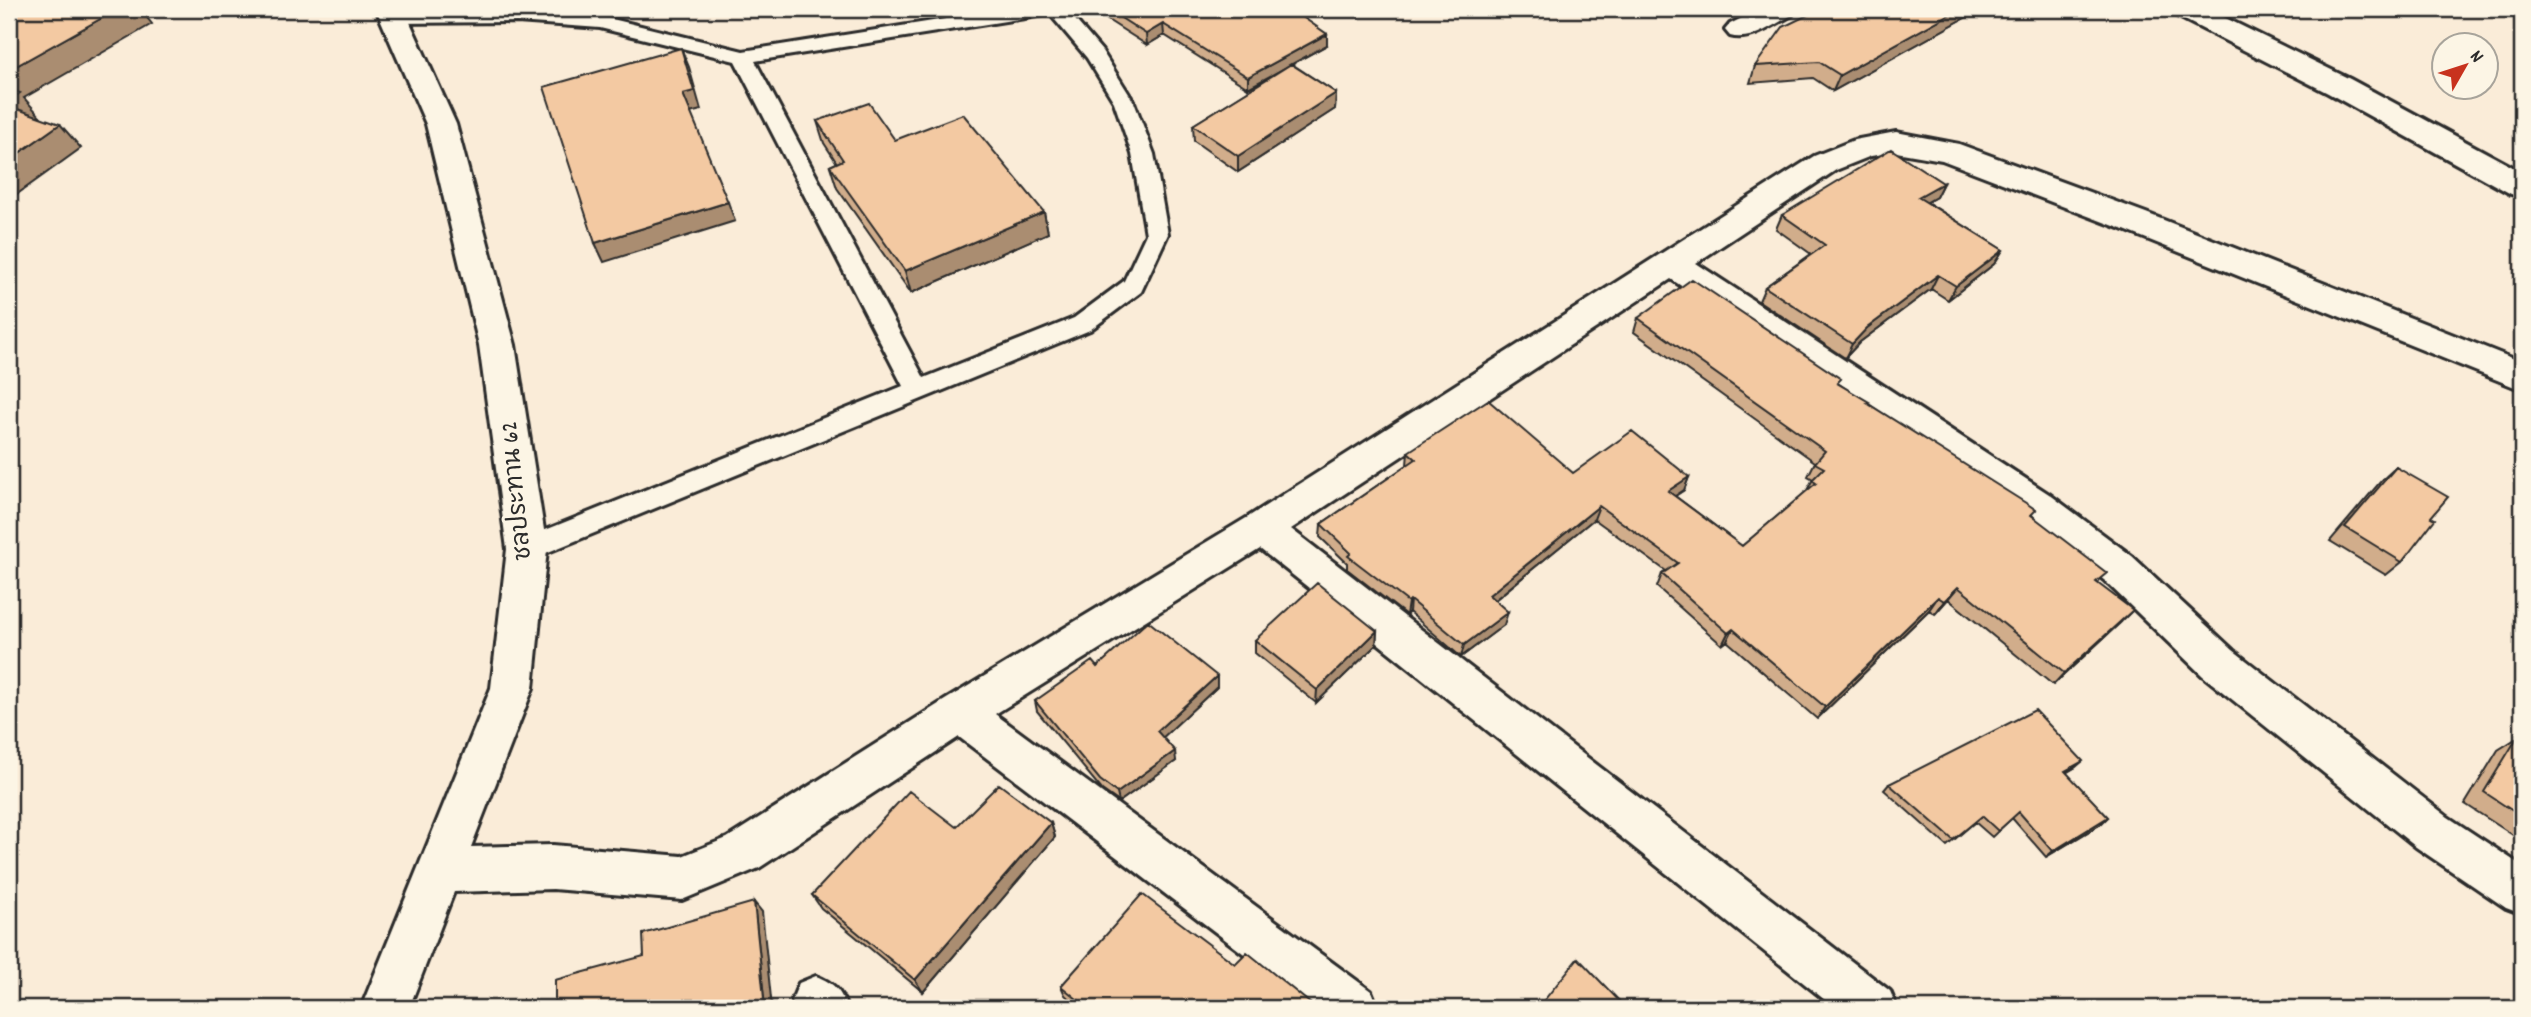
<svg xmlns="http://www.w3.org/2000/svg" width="2531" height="1017" font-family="Dekko,'Playpen Sans Thai',sans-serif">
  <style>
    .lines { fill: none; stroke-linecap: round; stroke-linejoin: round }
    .service-casing { stroke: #2b2b2b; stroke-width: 6 }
    .minor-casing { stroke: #2b2b2b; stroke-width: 6 }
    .service { fill: #fcf5e5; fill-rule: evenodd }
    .minor { fill: #fcf5e5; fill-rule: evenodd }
    .wall { fill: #d1ad8b; stroke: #2b2b2b; stroke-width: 2 }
    .shaded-wall { fill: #aa8d71; stroke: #2b2b2b; stroke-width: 2 }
    .building { fill: #f3c9a2; stroke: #2b2b2b; stroke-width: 2 }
    .labels { text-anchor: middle; stroke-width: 6; stroke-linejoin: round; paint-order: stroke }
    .street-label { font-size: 24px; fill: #2b2b2b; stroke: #fcf5e5 }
  </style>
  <rect width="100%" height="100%" fill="#faecd8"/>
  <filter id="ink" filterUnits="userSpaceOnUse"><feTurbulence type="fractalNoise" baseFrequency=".0143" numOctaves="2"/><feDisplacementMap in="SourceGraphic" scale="14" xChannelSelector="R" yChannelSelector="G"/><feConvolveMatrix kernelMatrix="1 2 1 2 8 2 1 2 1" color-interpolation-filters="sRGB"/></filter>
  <g filter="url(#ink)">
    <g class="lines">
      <defs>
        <path id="service" d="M 1009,9 L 1066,9 L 1102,51 L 1134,102 L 1154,154 L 1168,234 L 1141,292 L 1090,330 L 536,557 L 527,560 L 518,557 L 514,549 L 518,541 L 903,386 L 735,61 L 600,28 L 517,22 L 393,23 L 386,21 L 383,17 L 386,13 L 517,10 L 600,16 L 743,51 ZM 1050,14 L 1087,58 L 1114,102 L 1132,154 L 1146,234 L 1124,281 L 1074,318 L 924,378 L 755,61 Z"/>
        <path id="minor" d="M 376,9 L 404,9 L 456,124 L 515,345 L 547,549 L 533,688 L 471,847 L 553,845 L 682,856 L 727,838 L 945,700 L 1248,517 L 1814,156 L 1854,140 L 1896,132 L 1959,144 L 2146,213 L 2522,362 L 2522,390 L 2122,229 L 1942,160 L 1896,152 L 1871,156 L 1836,170 L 1696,263 L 2049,494 L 2132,556 L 2233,650 L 2448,817 L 2522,866 L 2522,914 L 2506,908 L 2416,847 L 2203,676 L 2104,580 L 2021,516 L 1671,279 L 1291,529 L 1890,991 L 1897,1008 L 1835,1008 L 1260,549 L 995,714 L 1371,991 L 1378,1008 L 1315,1008 L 959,737 L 759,868 L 682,900 L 553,889 L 454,892 L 409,1008 L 361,1008 L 491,688 L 507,549 L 479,345 L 426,124 Z
          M 1760,9 L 1796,9 L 1792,15 C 1773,25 1751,42 1730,36 L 1725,30 L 1730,24 Z
          M 2171,9 L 2207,9 L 2350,79 L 2522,172 L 2522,197 L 2511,194 L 2328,93 L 2175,15 Z
          M 816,976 C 834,983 840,990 847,1008 L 795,1008 L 792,1000 L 799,983 Z"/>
      </defs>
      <use href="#service" class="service-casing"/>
      <use href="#minor" class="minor-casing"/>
      <use href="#service" class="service"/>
      <use href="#minor" class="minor"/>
    </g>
    <path class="wall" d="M 1102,9 L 1300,9 L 1295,12 L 1327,45 L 1292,64 L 1336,93 L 1335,109 L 1238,172 L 1194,141 L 1193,125 L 1290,65 L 1248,88 L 1164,35 L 1147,45 L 1103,17 Z
      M 1734,9 L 1755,9 L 1743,15 Z
      M 1981,9 L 1833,91 L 1813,78 L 1750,83 L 1755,66 Z
      M 1985,9 L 2001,9 L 1993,13 Z
      M 817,121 L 895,140 L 1044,212 L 1048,233 L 911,293 L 837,188 L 830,166 L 837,163 L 824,143 Z
      M 1943,183 L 1936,197 L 1927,202 L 2003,250 L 1994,264 L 1948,300 L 1931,289 L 1860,342 L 1845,358 L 1759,301 L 1765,287 L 1811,254 L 1776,229 L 1782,215 Z
      M 1638,318 L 1839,384 L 2032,515 L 2098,583 L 2121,622 L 2053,685 L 1948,599 L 1935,614 L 1929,610 L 1817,719 L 1727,641 L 1722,645 L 1657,587 L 1662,574 L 1666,571 L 1594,519 L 1495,600 L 1504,625 L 1461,657 L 1409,612 L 1406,615 L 1347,569 L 1347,563 L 1320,537 L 1321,524 L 1407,465 L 1408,452 L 1573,473 L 1689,477 L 1684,490 L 1675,496 L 1742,546 L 1806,492 L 1813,479 L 1808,476 L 1815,462 L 1634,332 Z
      M 2396,467 L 2431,517 L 2402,562 L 2386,575 L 2330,541 L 2381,481 Z
      M 1377,631 L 1376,645 L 1316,703 L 1255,653 L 1255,640 Z
      M 1097,667 L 1217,676 L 1217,687 L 1163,737 L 1176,761 L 1119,802 L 1102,790 L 1037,711 L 1035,701 Z
      M 2517,738 L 2522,741 L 2522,841 L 2465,804 L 2498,750 Z
      M 2076,767 L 2066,773 L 2108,817 L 2101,824 L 2046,857 L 2012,818 L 1992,837 L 1975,822 L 1947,846 L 1884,790 L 1889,784 Z
      M 1051,823 L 1055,837 L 923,992 L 821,908 L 812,895 L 956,827 Z
      M 1235,964 L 1316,1008 L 1080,1008 L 1065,995 L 1061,986 Z"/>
    <path class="shaded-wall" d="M 118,9 L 140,9 L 152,24 L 24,98 L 41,117 L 9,110 L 9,70 Z
      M 1745,9 L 1755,9 L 1743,15 Z
      M 1959,9 L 1981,9 L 1833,91 L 1840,75 Z
      M 1163,24 L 1164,35 L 1147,45 L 1146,34 Z
      M 1327,34 L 1327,45 L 1248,88 L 1248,77 Z
      M 681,48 L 689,67 L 701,110 L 690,113 L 683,94 Z
      M 1336,93 L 1335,109 L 1238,172 L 1238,156 Z
      M 60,124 L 81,148 L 9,200 L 9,160 Z
      M 1943,183 L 1936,197 L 1911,211 L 1918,197 Z
      M 728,202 L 735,221 L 604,262 L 595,243 Z
      M 1044,212 L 1048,233 L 911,293 L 905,271 Z
      M 2003,250 L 1994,264 L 1948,300 L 1956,286 Z
      M 1938,275 L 1931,289 L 1860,342 L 1845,358 L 1852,344 L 1867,328 Z
      M 1689,477 L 1684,490 L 1663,504 L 1668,491 Z
      M 1599,506 L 1594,519 L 1486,607 L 1489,595 Z
      M 1958,587 L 1948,599 L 1935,614 L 1944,601 Z
      M 1938,597 L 1929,610 L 1817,719 L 1825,707 Z
      M 1410,600 L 1409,612 L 1406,615 L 1408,602 Z
      M 2133,610 L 2121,622 L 2053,685 L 2064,673 Z
      M 1508,612 L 1504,625 L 1461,657 L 1464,645 Z
      M 1733,629 L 1727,641 L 1722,645 L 1728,633 Z
      M 1377,631 L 1376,645 L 1316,703 L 1317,690 Z
      M 1217,676 L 1217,687 L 1159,741 L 1157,731 Z
      M 1175,751 L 1176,761 L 1119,802 L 1117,793 Z
      M 2083,761 L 2076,767 L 2058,777 L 2065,771 Z
      M 2108,817 L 2101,824 L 2046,857 L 2053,851 Z
      M 1051,823 L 1055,837 L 923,992 L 915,980 Z
      M 754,902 L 762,912 L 772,1008 L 765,1008 Z"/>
    <path class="building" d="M 9,9 L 118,9 L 9,70 Z
      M 1107,9 L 1291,9 L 1327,34 L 1248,77 L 1163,24 L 1146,34 Z
      M 1820,9 L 1959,9 L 1840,75 L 1819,62 L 1755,66 L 1783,27 Z
      M 681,48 L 694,91 L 683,94 L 728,202 L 595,243 L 544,87 Z
      M 1291,64 L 1336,93 L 1238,156 L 1193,125 Z
      M 9,89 L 20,93 L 9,100 Z
      M 869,103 L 895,140 L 963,114 L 1044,212 L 905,271 L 830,166 L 843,160 L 817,121 Z
      M 9,106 L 60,124 L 9,160 Z
      M 1891,149 L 1943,183 L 1918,197 L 2003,250 L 1956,286 L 1938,275 L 1867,328 L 1852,344 L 1765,287 L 1825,245 L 1782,215 Z
      M 1692,279 L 1841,379 L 1837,383 L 1869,402 L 1867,403 L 2029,505 L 2036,510 L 2031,515 L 2107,573 L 2096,582 L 2133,610 L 2064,673 L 1958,587 L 1944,601 L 1938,597 L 1825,707 L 1733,629 L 1728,633 L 1662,574 L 1678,563 L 1599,506 L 1489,595 L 1508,612 L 1464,645 L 1410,600 L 1408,602 L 1348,556 L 1351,553 L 1321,524 L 1416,459 L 1408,452 L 1488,400 L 1573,473 L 1632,431 L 1689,477 L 1668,491 L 1742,546 L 1816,483 L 1812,480 L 1824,468 L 1815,463 L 1825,451 L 1638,318 Z
      M 2396,467 L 2448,497 L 2431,517 L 2435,519 L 2402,562 L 2345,527 Z
      M 1317,583 L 1377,631 L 1317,690 L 1255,640 Z
      M 1148,621 L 1217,676 L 1157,731 L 1175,751 L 1117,793 L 1100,780 L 1035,701 L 1092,661 L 1097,667 Z
      M 2035,710 L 2083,761 L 2065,771 L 2108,817 L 2053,851 L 2019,812 L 1998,831 L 1982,816 L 1953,840 L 1889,784 Z
      M 2517,738 L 2522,741 L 2522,817 L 2484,792 Z
      M 999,784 L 1051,823 L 915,980 L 812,895 L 909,791 L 956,827 Z
      M 1142,894 L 1235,964 L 1247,952 L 1316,1008 L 1088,1008 L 1061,986 Z
      M 754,902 L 765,1008 L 555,1008 L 555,980 L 644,956 L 643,934 Z
      M 1578,958 L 1626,1008 L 1538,1008 Z"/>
  </g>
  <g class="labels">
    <g class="street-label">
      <text transform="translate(515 491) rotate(-96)" y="8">ชลประทาน 62</text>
    </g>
  </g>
  <rect width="2531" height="1017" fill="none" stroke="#fcf5e5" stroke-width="35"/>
  <rect x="18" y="18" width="2496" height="982" fill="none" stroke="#2b2b2b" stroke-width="2.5" filter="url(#ink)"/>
  <g transform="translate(2465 66) rotate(51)"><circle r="33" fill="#fcf5e5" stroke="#a8a49b" stroke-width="2"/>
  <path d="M0-5L12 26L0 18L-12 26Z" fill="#c8321e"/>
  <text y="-10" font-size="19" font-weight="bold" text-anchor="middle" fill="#2b2b2b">N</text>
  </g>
</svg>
